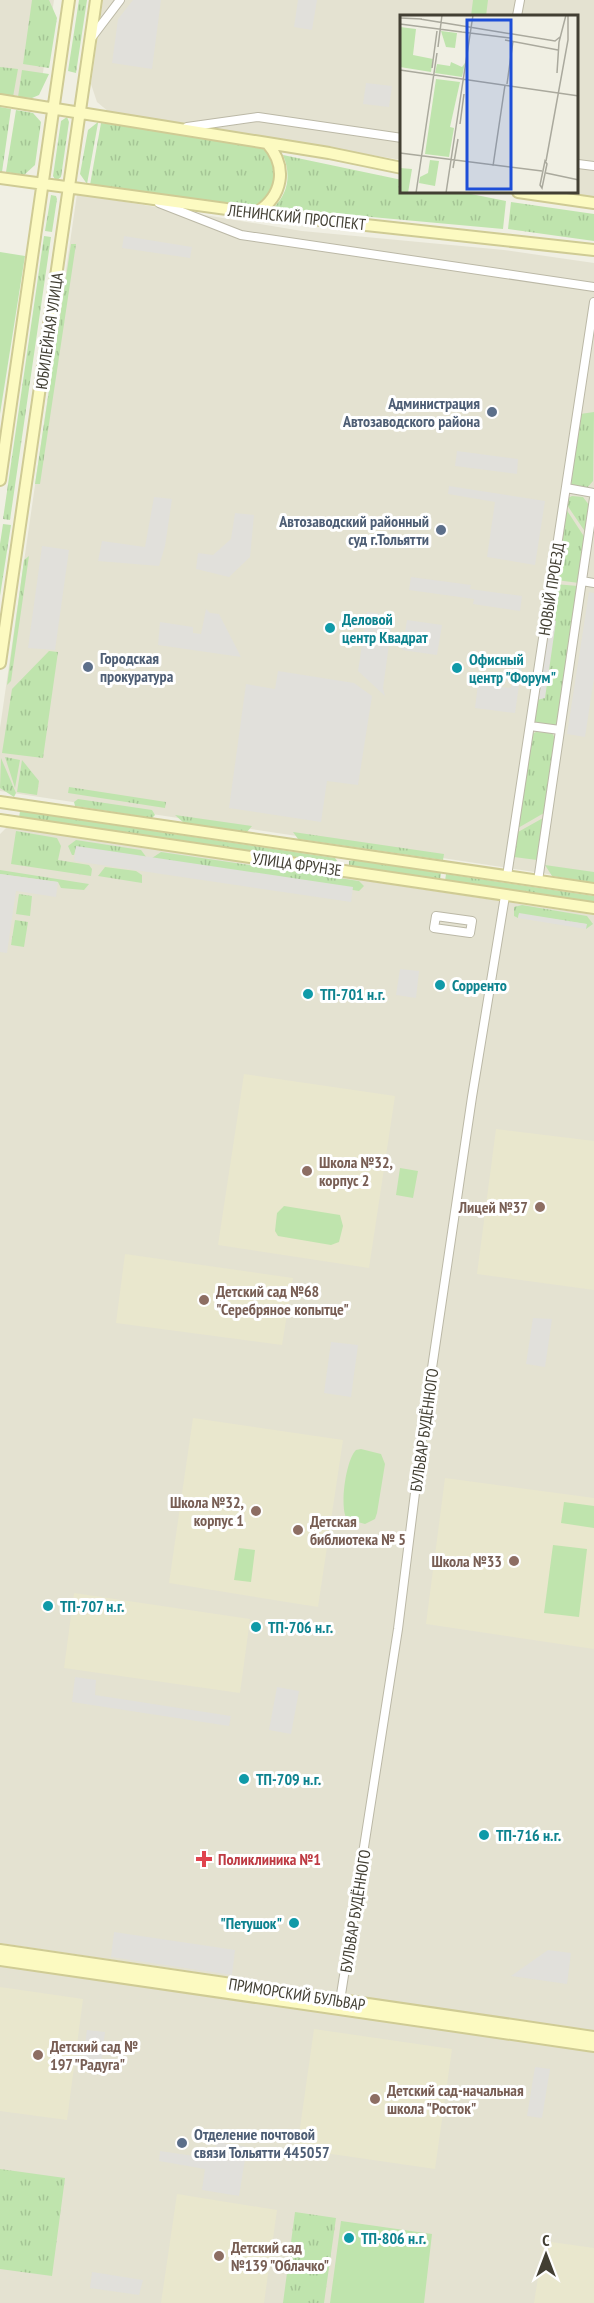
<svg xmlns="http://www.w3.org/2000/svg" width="594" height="2303" font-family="'PT Sans Narrow',sans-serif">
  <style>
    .residential { fill: #e4e2d1 }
    .education { fill: #e9e7cd }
    .grass { fill: url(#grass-tufts) }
    .park { fill: #bfe4ad }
    .parking { fill: #e1e0db }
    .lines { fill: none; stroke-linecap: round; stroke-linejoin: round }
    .street-casing { stroke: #bbb8a6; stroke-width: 10 }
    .secondary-casing { stroke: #cfcb94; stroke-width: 14 }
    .street { stroke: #fff; stroke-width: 8 }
    .secondary { stroke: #fcfac1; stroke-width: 10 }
    .service-dot { fill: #5c6f8a; stroke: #fff; stroke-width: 2 }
    .culture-dot { fill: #0f9aa8; stroke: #fff; stroke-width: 2 }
    .education-dot { fill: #8d6e63; stroke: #fff; stroke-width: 2 }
    .health-dot { fill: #e0444e; stroke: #fff; stroke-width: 2 }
    .labels { text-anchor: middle; stroke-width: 6; stroke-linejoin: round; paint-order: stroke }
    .street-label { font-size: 16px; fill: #423f33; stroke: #fff }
    .service-label { font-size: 16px; font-weight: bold; fill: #4e5e75; stroke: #fff; text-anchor: end }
    .culture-label { font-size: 16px; font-weight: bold; fill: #0d838f; stroke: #fff; text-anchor: start }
    .education-label { font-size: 16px; font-weight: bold; fill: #785e54; stroke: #fff; text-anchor: start }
    .health-label { font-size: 16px; font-weight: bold; fill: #be3a42; stroke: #fff; text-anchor: start }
    .inset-road { fill: none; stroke: #aaa99d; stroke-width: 1.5 }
    .view { fill: #1d4ed8; fill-opacity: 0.15; stroke: #1d4ed8; stroke-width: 3 }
    .inset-edge { fill: none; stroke: #423f33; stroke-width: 3 }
  </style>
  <defs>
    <pattern id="grass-tufts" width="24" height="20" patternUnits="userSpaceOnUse" patternTransform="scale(1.5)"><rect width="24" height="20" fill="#bfe4ad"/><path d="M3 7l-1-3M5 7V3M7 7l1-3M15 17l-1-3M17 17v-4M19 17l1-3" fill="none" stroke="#a5c595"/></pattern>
  </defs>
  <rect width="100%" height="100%" fill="#f0efe3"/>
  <path class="residential" d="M 0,0 L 54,0 L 42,79 L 26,97 L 0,93 Z
    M 103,0 L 594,0 L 594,198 L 552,192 L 578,192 L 578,16 L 402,16 L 402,160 L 109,112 L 97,102 L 91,84 Z
    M 77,194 L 302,231 L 504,250 L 594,263 L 594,881 L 0,791 L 0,728 Z
    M 7,827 L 594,915 L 594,2031 L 0,1943 L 0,834 Z
    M 0,1963 L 594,2050 L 594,2303 L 0,2303 Z"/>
  <path class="education" d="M 244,1074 L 395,1096 L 369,1268 L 218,1245 Z
    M 496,1129 L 594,1141 L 594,1290 L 477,1274 Z
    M 125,1254 L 293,1278 L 282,1345 L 116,1323 Z
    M 193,1418 L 343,1440 L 318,1607 L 169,1583 Z
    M 445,1478 L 594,1498 L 594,1649 L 426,1624 Z
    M 74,1593 L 250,1619 L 240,1693 L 64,1668 Z
    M 0,1987 L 83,1999 L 67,2120 L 0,2111 Z
    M 314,2029 L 452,2049 L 435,2169 L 297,2149 Z
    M 177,2194 L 277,2210 L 264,2303 L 161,2303 Z
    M 544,2241 L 594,2248 L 594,2303 L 534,2303 Z"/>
  <path class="grass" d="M 32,0 L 49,0 L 57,18 L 49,68 L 23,64 Z
    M 79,0 L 87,0 L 76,73 L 68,71 Z
    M 0,67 L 18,69 L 13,97 L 0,95 Z
    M 22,70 L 49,74 L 39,95 L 32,98 L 18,97 Z
    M 0,107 L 11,109 L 2,172 L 0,172 Z
    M 16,110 L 33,113 L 41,122 L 35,165 L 24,175 L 6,172 Z
    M 67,117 L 69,122 L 61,177 L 56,181 L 53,176 L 61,121 Z
    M 98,122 L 98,123 L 87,184 L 80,174 L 88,130 Z
    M 101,123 L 259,145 C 281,162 279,197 252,208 L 90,185 Z
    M 283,155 L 402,180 L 402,192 L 461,192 L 506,201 L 503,229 L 273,208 C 289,193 291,174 283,155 Z
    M 51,195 L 56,196 L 57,199 L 52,232 L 45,231 Z
    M 511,202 L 594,214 L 594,241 L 508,229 Z
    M 44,236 L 51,237 L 10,520 L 3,519 Z
    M 71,244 L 76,244 L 40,484 L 35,484 Z
    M 594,412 L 593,481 L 587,488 L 571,486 L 580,414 Z
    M 572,496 L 583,497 L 589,505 L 586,533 L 567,505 L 568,498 Z
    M 566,509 L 585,538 L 579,583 L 556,580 Z
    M 3,524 L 11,525 L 0,596 L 0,544 Z
    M 29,556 L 11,681 L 7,685 L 24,560 Z
    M 555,584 L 578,586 L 558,723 L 554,726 L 536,724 L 534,719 Z
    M 49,651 L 58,652 L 43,758 L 2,753 L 12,689 Z
    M 536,732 L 552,733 L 555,738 L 544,813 L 518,828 L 532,734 Z
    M 5,757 L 20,760 L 15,788 Z
    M 1,758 L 16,793 L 14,797 L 0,788 Z
    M 22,760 L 39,781 L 37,795 L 17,792 Z
    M 69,787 L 166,802 L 165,808 L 68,793 Z
    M 78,799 L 152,810 L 155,815 L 152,818 L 75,806 L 74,802 Z
    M 20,811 L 335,858 L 338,862 L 335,864 L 19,818 Z
    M 175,815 L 252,826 L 247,832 L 184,823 Z
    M 543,818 L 537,860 L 514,857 L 518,832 Z
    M 16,831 L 57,838 L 61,846 L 58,860 L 89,865 L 92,869 L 91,876 L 11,864 Z
    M 293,832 L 444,854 L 443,860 L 298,839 Z
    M 76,840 L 141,850 L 147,858 L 76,848 L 74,855 L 72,855 L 68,846 Z
    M 161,852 L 359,881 L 364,886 L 359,891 L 152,858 Z
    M 354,860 L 441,873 L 440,880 L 349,866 L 349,861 Z
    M 545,865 L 594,872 L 594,883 L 552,876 Z
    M 105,867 L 136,871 L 142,875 L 142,883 L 98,876 Z
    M 0,870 L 89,884 L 84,890 L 61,888 L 58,882 L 0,874 Z
    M 446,874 L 594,896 L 594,903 L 445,881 Z
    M 19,894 L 32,896 L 30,916 L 16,914 Z
    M 522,905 L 587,916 L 593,924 L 586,929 L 586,924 L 519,914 L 518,918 L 514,916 L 514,907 Z
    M 15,920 L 28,922 L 24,947 L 11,945 Z
    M 0,2169 L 65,2178 L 52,2276 L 0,2269 Z
    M 295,2212 L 336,2218 L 324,2303 L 283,2303 Z"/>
  <path class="park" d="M 473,0 L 488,0 L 486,16 L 471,16 Z
    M 0,252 L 25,256 L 0,414 Z
    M 400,1168 L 418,1171 L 413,1198 L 396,1195 Z
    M 284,1206 L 340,1215 L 343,1226 L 339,1242 L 331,1245 L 278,1236 L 275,1231 L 277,1213 Z
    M 361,1449 L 381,1454 L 385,1464 L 377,1513 L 375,1519 L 365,1524 L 347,1519 C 339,1508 346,1459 356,1450 Z
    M 564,1502 L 594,1506 L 594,1528 L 561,1523 Z
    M 553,1545 L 587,1549 L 579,1617 L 544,1613 Z
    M 239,1548 L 255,1550 L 251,1582 L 234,1580 Z
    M 341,2221 L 432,2234 L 424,2303 L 330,2303 Z"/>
  <path class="parking" d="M 133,0 L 161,0 L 152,69 L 112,63 L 118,19 Z
    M 298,0 L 317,0 L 312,30 L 294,27 Z
    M 366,83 L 392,86 L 389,107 L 363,104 Z
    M 124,236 L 192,247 L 190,258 L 122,248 Z
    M 457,451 L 518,459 L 517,474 L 455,466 Z
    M 449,486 L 545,501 L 535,565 L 487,557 L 495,502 L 448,494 Z
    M 154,497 L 172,499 L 165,546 L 159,566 L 98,561 L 102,541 L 145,547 Z
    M 235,513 L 254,515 L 250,557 L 229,577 L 196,569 L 198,553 L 213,555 L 231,539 Z
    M 42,546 L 69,550 L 55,650 L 28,648 Z
    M 411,577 L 471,585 L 470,589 L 522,596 L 520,611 L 473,604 L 474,599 L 409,590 Z
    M 589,592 L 594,593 L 594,678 L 585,737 L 567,734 Z
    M 206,609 L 210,613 L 219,614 L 241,657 L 158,645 L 160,622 L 193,627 L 193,633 L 201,634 Z
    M 367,612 L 393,615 L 383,688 L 385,696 L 358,671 Z
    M 550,618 L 556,621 L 545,698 L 537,700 Z
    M 407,620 L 442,625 L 437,655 L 402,650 Z
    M 515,656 L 523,657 L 515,713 L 475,708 L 478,684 L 511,688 Z
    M 278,671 L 354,683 L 372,696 L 358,785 L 327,781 L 321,822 L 229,808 L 246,684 L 275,689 Z
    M 76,846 L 353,887 L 351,902 L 74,861 Z
    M 0,874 L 58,882 L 56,897 L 16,891 L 7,953 L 0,952 Z
    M 519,913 L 587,924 L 586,929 L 518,918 Z
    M 400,969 L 419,971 L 416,998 L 396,995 Z
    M 533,1318 L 552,1319 L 545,1367 L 526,1364 Z
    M 331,1342 L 358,1345 L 351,1397 L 324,1393 Z
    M 75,1677 L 96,1680 L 95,1695 L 231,1716 L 229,1726 L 72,1702 Z
    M 277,1687 L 299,1691 L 291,1734 L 269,1730 Z
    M 114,1932 L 235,1950 L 232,1975 L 111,1957 Z
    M 548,1950 L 571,1953 L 567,1984 L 511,1976 Z
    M 87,2030 L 105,2032 L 100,2072 L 82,2069 Z
    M 535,2067 L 550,2069 L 542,2118 L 527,2116 Z
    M 217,2142 L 247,2147 L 239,2196 L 202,2190 L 205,2169 L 159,2161 L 160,2151 L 214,2159 Z
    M 92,2272 L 143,2280 L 139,2295 L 90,2288 Z"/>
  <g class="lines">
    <defs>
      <path id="street" d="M 517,16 L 520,0
        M 92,37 L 120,0
        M 187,127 L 258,117 L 402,138
        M 578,164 L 594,166
        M 159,203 L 241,235 L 594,287
        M 566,488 L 594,493
        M 582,581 L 594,583
        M 530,726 L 560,730
        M 507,876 L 594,302
        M 538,881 L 594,498
        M 436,916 L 472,921 L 470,933 L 434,928 Z
        M 340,2001 L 398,1629 L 423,1429 L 472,1097 L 505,896"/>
      <path id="secondary" d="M 0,100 L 329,153 L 402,168
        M 0,178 L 256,213 L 594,250
        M 518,192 L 594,203
        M 256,213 C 283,196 288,167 267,143
        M 0,480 L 69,0
        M 0,663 L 96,0
        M 0,802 L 594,889
        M 0,820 L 594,908
        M 0,1950 L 594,2037
        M 0,1960 L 594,2046"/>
    </defs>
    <use href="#street" class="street-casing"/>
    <use href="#secondary" class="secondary-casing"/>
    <use href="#street" class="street"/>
    <use href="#secondary" class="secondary"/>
  </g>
  <g class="service-dot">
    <circle cx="492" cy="412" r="6"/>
    <circle cx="441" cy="530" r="6"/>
    <circle cx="88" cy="667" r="6"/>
    <circle cx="182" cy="2143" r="6"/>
  </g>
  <g class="culture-dot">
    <circle cx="330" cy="628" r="6"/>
    <circle cx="457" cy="668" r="6"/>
    <circle cx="440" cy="985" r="6"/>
    <circle cx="308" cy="994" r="6"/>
    <circle cx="48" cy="1606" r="6"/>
    <circle cx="256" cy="1627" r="6"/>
    <circle cx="244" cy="1779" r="6"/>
    <circle cx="484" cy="1835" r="6"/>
    <circle cx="294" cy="1923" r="6"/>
    <circle cx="349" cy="2238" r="6"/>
  </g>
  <g class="education-dot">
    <circle cx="307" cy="1171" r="6"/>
    <circle cx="540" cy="1207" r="6"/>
    <circle cx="204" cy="1300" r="6"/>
    <circle cx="256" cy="1511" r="6"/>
    <circle cx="298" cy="1530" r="6"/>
    <circle cx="514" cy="1561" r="6"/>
    <circle cx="38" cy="2055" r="6"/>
    <circle cx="375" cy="2099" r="6"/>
    <circle cx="219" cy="2256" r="6"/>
  </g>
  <path class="health-dot" d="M201 1850h6v6h6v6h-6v6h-6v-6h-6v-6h6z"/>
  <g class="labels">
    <g class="street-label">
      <text transform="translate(297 217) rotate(6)" y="6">ЛЕНИНСКИЙ ПРОСПЕКТ</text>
      <text transform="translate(49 331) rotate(-82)" y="6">ЮБИЛЕЙНАЯ УЛИЦА</text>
      <text transform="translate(551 589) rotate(-81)" y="6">НОВЫЙ ПРОЕЗД</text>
      <text transform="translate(297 864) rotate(8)" y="6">УЛИЦА ФРУНЗЕ</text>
      <text transform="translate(424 1430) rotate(-82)" y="6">БУЛЬВАР БУДЁННОГО</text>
      <text transform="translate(355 1911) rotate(-81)" y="6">БУЛЬВАР БУДЁННОГО</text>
      <text transform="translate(297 1994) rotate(9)" y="6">ПРИМОРСКИЙ БУЛЬВАР</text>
    </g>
    <g class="service-label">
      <text x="480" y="409">Администрация<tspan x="480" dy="18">Автозаводского района</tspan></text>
      <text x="429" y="527">Автозаводский районный<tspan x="429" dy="18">суд г.Тольятти</tspan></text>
      <text x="100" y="664" text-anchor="start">Городская<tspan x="100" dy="18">прокуратура</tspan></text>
      <text x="194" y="2140" text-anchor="start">Отделение почтовой<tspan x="194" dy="18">связи Тольятти 445057</tspan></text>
    </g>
    <g class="culture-label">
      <text x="342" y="625">Деловой<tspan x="342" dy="18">центр Квадрат</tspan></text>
      <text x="469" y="665">Офисный<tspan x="469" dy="18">центр "Форум"</tspan></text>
      <text x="452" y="991">Сорренто</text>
      <text x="320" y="1000">ТП-701 н.г.</text>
      <text x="60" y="1612">ТП-707 н.г.</text>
      <text x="268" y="1633">ТП-706 н.г.</text>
      <text x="256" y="1785">ТП-709 н.г.</text>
      <text x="496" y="1841">ТП-716 н.г.</text>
      <text x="282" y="1929" text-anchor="end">"Петушок"</text>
      <text x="361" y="2244">ТП-806 н.г.</text>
    </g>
    <g class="education-label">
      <text x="319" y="1168">Школа №32,<tspan x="319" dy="18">корпус 2</tspan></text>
      <text x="528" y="1213" text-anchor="end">Лицей №37</text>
      <text x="216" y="1297">Детский сад №68<tspan x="216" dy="18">"Серебряное копытце"</tspan></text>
      <text x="244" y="1508" text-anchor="end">Школа №32,<tspan x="244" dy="18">корпус 1</tspan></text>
      <text x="310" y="1527">Детская<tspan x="310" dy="18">библиотека № 5</tspan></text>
      <text x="502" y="1567" text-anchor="end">Школа №33</text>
      <text x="50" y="2052">Детский сад №<tspan x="50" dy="18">197 "Радуга"</tspan></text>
      <text x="387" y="2096">Детский сад-начальная<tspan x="387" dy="18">школа "Росток"</tspan></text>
      <text x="231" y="2253">Детский сад<tspan x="231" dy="18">№139 "Облачко"</tspan></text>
    </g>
    <g class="health-label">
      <text x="218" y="1865">Поликлиника №1</text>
    </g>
  </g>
  <g transform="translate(400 15)">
    <rect width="178" height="178" fill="#f0efe3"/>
    <path d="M 51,47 L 62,52 L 65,48 L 62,62 L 35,58 L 37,49 L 50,51 Z" fill="#bfe4ad"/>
    <path d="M 0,12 L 16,14 L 13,40 L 33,44 L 31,57 L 0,52 ZM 41,16 L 57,18 L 55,33 L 46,32 ZM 36,64 L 60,67 L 50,112 L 54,113 L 49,142 L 25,139 ZM 30,145 L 39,146 L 35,171 L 19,168 L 20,162 L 28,158 ZM 0,153 L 12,154 L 8,178 L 0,178 Z" fill="#bfe4ad"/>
    <path class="inset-road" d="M 0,3 L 22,4M 20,4 L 63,11M 0,9 L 62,17M 63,11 L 155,26 L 160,22M 62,17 L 110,23M 105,25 L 158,35M 38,32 L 42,0M 32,53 L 37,16M 0,55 L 179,81M 157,58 L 159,27 L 166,0M 107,69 L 113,26M 60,109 L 64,79M 0,138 L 142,156M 145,146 L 147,149 L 142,173 L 140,170 ZM 146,146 L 168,25 L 168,0M 93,151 L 105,70M 53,153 L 58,124M 146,158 L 179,165M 16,178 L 37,38M 46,178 L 73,0"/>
    <path class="view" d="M 67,5 L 111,5 L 111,174 L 67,174 Z"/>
    <rect width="178" height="178" class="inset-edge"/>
  </g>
  <g transform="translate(546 2255)" stroke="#ffffff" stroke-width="4.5" paint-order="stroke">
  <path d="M0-4.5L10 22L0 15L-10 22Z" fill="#423f33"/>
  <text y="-9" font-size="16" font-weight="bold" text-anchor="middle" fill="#423f33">С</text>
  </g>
</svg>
